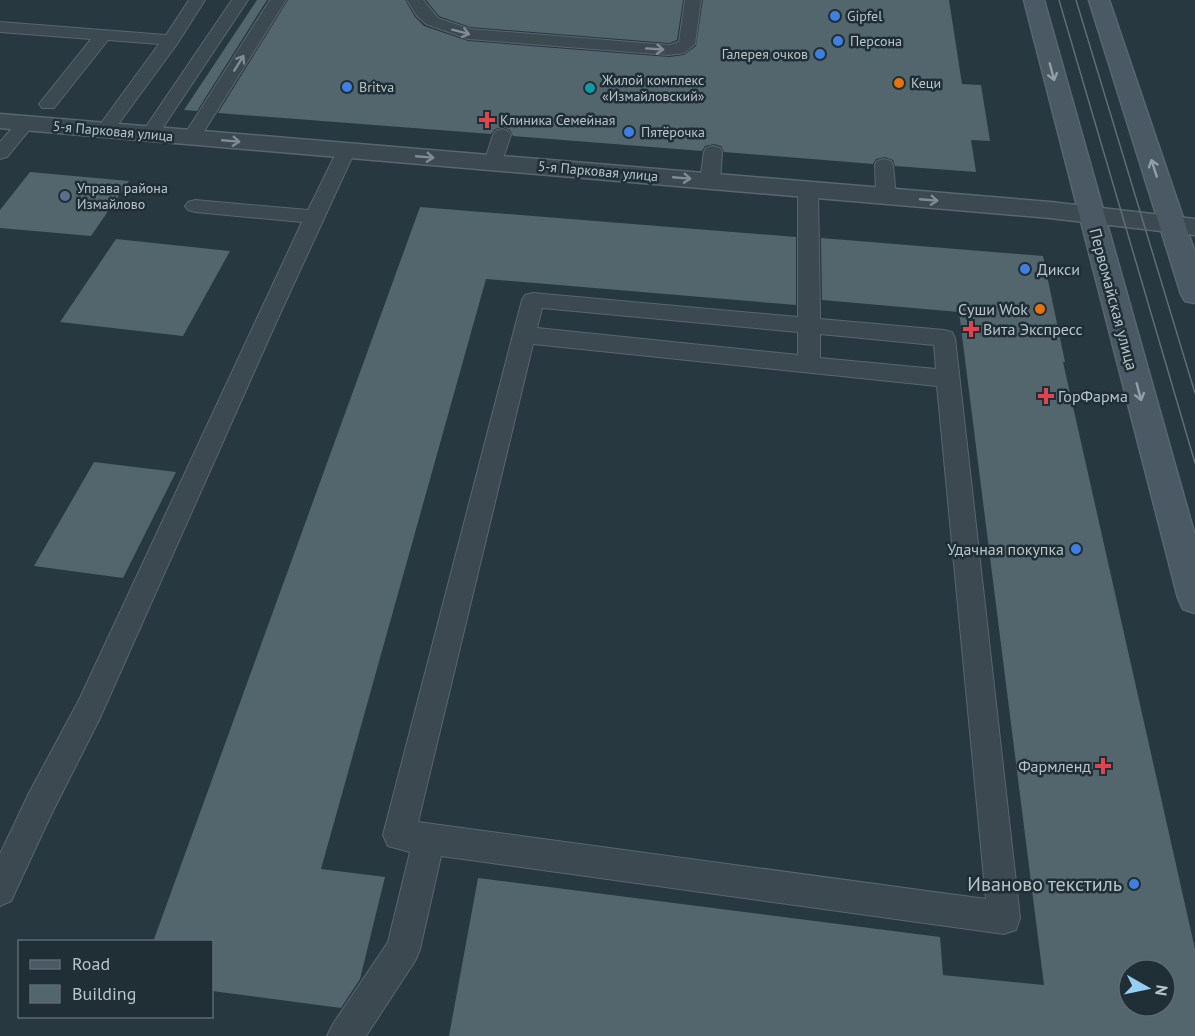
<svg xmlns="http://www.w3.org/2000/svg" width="1195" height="1036" font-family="'PT Sans',sans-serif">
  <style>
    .building { fill: #53656d; fill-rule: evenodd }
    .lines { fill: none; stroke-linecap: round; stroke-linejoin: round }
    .lane-casing { stroke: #59666d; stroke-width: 2 }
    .street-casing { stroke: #59666d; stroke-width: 3 }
    .secondary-casing { stroke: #59666d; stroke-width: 3 }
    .lane { fill: #3c4950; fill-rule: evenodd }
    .street { fill: #3c4950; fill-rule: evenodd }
    .secondary { fill: #4a5963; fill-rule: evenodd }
    .tram { stroke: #5e6e77; stroke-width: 1.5 }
    .oneway { stroke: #808c93 }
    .oneway2 { stroke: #929ea6 }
    .shop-dot { fill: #3f7fe0; stroke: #202e35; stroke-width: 2 }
    .food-dot { fill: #e8710a; stroke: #202e35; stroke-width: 2 }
    .culture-dot { fill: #0f9aa8; stroke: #202e35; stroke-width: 2 }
    .health-dot { fill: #e0444e; stroke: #202e35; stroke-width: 2 }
    .service-dot { fill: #5c6f8a; stroke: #202e35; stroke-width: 2 }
    .labels { text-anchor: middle; stroke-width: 5; stroke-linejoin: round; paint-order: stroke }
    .far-poi-label { font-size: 14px; fill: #b8c3ca; stroke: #202e35; text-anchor: start }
    .far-street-label { font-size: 14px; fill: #b8c3ca; stroke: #202e35 }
    .poi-label { font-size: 16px; fill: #b8c3ca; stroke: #202e35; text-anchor: start }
    .street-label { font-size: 16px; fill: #b8c3ca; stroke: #202e35 }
    .near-poi-label { font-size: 20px; fill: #b8c3ca; stroke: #202e35; text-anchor: end }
  </style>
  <rect width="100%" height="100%" fill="#283840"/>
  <path class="building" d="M 257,0 L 267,0 L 197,111 L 184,110 Z
    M 288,0 L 405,0 L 415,17 L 424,26 L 468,41 L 669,57 L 684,55 L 696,46 L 703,0 L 949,0 L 962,84 L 981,85 L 990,141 L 971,140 L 976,172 L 895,166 L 893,160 L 885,157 L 876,159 L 873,164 L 724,152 L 721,146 L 714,144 L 705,146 L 702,151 L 513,136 L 510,130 L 503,127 L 495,129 L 491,134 L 218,113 Z
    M 426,0 L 683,0 L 677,40 L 669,43 L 470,27 L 439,16 Z
    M 30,172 L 129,181 L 91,236 L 0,228 L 0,210 Z
    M 420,207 L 796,237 L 796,305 L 486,279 L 321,869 L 385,877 L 360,979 L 341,1008 L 212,991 L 212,942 L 153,942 Z
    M 821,238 L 1043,256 L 1065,362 L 1063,362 L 1195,949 L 1195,1036 L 449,1036 L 478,878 L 940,937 L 943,975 L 1044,985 L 959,312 L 822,300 ZM 1129,970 L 1165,970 L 1165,1006 L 1129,1006 Z
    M 116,239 L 230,251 L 183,336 L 60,322 Z
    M 94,462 L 176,472 L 123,578 L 34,566 Z"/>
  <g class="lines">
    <defs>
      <path id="lane" d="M 189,0 L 205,0 L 177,44 L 111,134 L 99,134 L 96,130 L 159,44 L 108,40 L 54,108 L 42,108 L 39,104 L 91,39 L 0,32 L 0,22 L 166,35 Z
        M 232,0 L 248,0 L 156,138 L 144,138 L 141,134 Z
        M 270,0 L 286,0 L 198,141 L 186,141 L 183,137 Z
        M 407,0 L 423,0 L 438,18 L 470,29 L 669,45 L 679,42 L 685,0 L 701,0 L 695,44 L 684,53 L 669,55 L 468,39 L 426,24 L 417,16 Z
        M 26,118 L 32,119 L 35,123 L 7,157 L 0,159 L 0,142 L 20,119 Z
        M 502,129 L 508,131 L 511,135 L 500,167 L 486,167 L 484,163 L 493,135 L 496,131 Z
        M 346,145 L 353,147 L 355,151 L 279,316 L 99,720 L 51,815 L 11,901 L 0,906 L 0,854 L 29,793 L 79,700 L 302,222 L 195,212 L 188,210 L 185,206 L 188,202 L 195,200 L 308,210 L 337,151 L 339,147 Z
        M 713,146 L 720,148 L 722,152 L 720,181 L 717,185 L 703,185 L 700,181 L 704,152 L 706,148 Z
        M 884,159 L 891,161 L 893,165 L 896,196 L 893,200 L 879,200 L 876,196 L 875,165 L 877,161 Z
        M 808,183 L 815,185 L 818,189 L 820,319 L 944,330 L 952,332 L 955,338 L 1020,918 L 1016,930 L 1004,934 L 441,856 L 420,949 L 415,961 L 366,1036 L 327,1036 L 333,1024 L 388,942 L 410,852 L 388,846 L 383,835 L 522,300 L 525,295 L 533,293 L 798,317 L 798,189 L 801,185 ZM 542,308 L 798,332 L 798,355 L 537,328 ZM 820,334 L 934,345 L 936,369 L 820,358 ZM 533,344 L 937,386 L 986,899 L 418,822 Z"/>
      <path id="street" d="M 0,114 L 1050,202 L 1195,219 L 1195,235 L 1050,218 L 0,128 Z"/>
      <path id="secondary" d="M 1024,0 L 1044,0 L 1195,536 L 1195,613 L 1183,609 L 1178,598 Z
        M 1089,0 L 1109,0 L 1195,253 L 1195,303 L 1185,301 L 1181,294 Z"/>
    </defs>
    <use href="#lane" class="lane-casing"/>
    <use href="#street" class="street-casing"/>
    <use href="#secondary" class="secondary-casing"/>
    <use href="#lane" class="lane"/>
    <use href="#street" class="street"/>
    <use href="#secondary" class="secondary"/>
    <path class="tram" d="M 1059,0 L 1195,463
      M 1076,0 L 1195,393"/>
  </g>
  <defs><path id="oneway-shaft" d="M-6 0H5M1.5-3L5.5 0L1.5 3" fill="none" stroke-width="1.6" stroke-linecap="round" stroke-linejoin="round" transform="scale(1.5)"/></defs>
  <g class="oneway">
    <use href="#oneway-shaft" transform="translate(461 32) rotate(15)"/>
    <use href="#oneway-shaft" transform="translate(655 49) rotate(4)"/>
    <use href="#oneway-shaft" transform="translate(239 63) rotate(-58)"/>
    <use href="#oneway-shaft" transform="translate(231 141) rotate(5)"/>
    <use href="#oneway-shaft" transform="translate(425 157) rotate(5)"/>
    <use href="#oneway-shaft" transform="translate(682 178) rotate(5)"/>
    <use href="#oneway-shaft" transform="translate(929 200) rotate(5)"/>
  </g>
  <g class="oneway2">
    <use href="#oneway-shaft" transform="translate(1052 72) rotate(75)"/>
    <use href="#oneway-shaft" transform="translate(1154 168) rotate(-108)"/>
    <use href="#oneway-shaft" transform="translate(1139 392) rotate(75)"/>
  </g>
  <g class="shop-dot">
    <circle cx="835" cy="16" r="6"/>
    <circle cx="838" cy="41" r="6"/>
    <circle cx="820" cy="54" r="6"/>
    <circle cx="347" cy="87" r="6"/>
    <circle cx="629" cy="132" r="6"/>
    <circle cx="1025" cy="269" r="6"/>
    <circle cx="1076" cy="549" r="6"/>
    <circle cx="1134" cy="884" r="6"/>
  </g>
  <g class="food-dot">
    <circle cx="899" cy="83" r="6"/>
    <circle cx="1040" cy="309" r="6"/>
  </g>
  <circle class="culture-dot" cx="590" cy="88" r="6"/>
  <g class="health-dot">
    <path d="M484 111h6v6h6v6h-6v6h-6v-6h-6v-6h6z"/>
    <path d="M968 320h6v6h6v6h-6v6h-6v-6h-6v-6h6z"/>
    <path d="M1043 387h6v6h6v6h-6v6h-6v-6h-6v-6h6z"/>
    <path d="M1100 757h6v6h6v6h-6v6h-6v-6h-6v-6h6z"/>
  </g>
  <circle class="service-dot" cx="65" cy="196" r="6"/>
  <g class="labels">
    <g class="far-poi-label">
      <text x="847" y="21">Gipfel</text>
      <text x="850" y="46">Персона</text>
      <text x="808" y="59" text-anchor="end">Галерея очков</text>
      <text x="602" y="85">Жилой комплекс<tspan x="602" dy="16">«Измайловский»</tspan></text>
      <text x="911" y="88">Кеци</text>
      <text x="359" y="92">Britva</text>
      <text x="500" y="125">Клиника Семейная</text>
      <text x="641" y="137">Пятёрочка</text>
      <text x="77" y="193">Управа района<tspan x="77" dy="16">Измайлово</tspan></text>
    </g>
    <g class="far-street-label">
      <text transform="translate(113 131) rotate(5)" y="5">5-я Парковая улица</text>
      <text transform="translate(598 171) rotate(5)" y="5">5-я Парковая улица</text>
    </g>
    <g class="poi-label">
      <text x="1037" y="275">Дикси</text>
      <text x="1028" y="315" text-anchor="end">Суши Wok</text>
      <text x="983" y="335">Вита Экспресс</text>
      <text x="1058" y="402">ГорФарма</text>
      <text x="1064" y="555" text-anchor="end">Удачная покупка</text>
      <text x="1091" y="772" text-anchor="end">Фармленд</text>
    </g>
    <g class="street-label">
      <text transform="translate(1114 299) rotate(75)" y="6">Первомайская улица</text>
    </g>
    <g class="near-poi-label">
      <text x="1122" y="891">Иваново текстиль</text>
    </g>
  </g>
  <rect x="18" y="940" width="195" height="78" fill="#202e35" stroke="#5d6a71" stroke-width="1.5"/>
  <rect x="30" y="960" width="30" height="9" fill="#4a5963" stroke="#5d6a71" stroke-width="1.5"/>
  <text x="72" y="970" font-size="18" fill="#b8c3ca">Road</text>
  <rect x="30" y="985" width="30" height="18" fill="#53656d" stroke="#5d6a71" stroke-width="1.5"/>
  <text x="72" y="1000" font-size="18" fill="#b8c3ca">Building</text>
  <g transform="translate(1147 988) rotate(99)"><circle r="28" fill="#202e35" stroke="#5d6a71" stroke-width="1.5"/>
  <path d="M0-4.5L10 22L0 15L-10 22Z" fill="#95cff3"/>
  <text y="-9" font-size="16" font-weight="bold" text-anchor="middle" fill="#b8c3ca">N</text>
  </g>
</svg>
